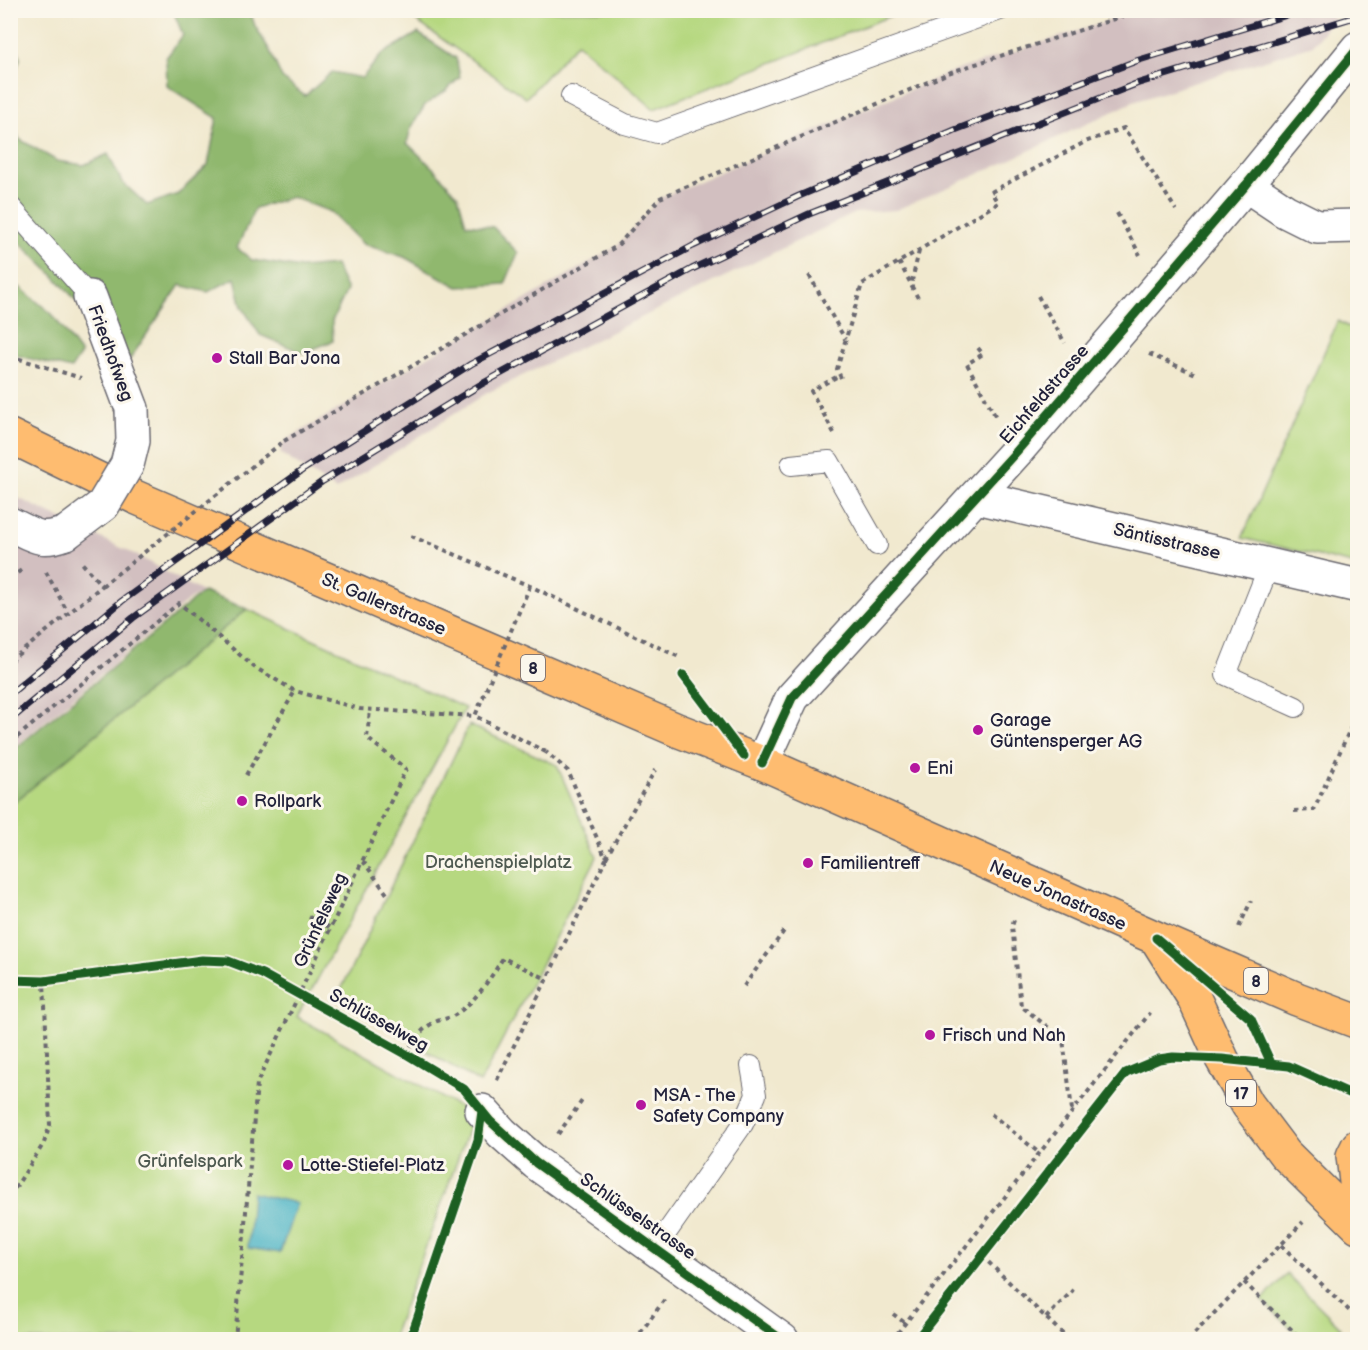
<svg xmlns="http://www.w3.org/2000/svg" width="1368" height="1350" font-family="'Balsamiq Sans',sans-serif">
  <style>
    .industrial { fill: #d2bfc0 }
    .green { fill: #b6d880; stroke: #6c7d5e; stroke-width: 1.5 }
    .forest { fill: #90b86e; stroke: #596d54; stroke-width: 1.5 }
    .water { fill: #47b2c4; stroke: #346a80; stroke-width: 1.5 }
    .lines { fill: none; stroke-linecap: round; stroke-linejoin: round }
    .service-casing { stroke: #6a686f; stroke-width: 22 }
    .minor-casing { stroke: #6a686f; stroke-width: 36 }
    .primary-casing { stroke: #6a686f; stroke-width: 36 }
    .path { stroke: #6a686f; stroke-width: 4; stroke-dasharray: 4.5 4.5; stroke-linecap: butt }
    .service { stroke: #fff; stroke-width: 20 }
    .minor { stroke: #fff; stroke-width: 33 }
    .primary { stroke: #febc70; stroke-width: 33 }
    .rail-casing { stroke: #22223b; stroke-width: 7 }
    .rail { stroke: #fbf7ec; stroke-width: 4.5; stroke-dasharray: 14; stroke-linecap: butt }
    .minor-bridge-casing { stroke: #6a686f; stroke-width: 36; stroke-linecap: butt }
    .path-bridge { stroke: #6a686f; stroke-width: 4; stroke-dasharray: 4.5 4.5; stroke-linecap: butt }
    .minor-bridge { stroke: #fff; stroke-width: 33 }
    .cycleway-casing { stroke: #fbf7ec; stroke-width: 13 }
    .cycleway { stroke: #1b5e20; stroke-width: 9 }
    .poi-dot { fill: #b5179e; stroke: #fbf7ec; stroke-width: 2 }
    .labels { text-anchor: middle; stroke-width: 6; stroke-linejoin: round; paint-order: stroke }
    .shield { fill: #fbf7ec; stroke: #636270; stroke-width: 1.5 }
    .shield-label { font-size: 16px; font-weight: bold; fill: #22223b }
    .street-label { font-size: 18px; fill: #22223b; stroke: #fbf7ec }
    .poi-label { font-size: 18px; fill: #22223b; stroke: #fbf7ec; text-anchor: start }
    .park-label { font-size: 18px; fill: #4e5950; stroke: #fbf7ec }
  </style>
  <rect width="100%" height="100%" fill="#fbf7ec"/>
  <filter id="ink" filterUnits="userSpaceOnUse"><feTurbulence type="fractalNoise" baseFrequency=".0167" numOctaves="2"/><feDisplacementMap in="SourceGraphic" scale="12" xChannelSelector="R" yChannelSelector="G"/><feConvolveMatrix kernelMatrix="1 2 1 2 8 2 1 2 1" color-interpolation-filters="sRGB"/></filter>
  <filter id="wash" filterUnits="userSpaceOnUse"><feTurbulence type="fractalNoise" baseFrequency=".008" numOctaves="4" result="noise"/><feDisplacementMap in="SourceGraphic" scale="24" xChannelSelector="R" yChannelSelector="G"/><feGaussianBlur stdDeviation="1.35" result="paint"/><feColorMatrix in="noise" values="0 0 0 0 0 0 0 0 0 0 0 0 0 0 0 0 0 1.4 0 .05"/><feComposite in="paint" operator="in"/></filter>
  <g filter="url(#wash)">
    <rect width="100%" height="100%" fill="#f1e9cf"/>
    <path class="industrial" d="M 1142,10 L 1339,11 L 1313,45 L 1133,102 L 999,165 L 896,210 L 855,213 L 487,393 L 336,490 L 280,453 L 284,441 L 617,246 L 660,198 L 951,72 Z
      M 10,494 L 136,555 L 202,592 L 189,600 L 11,750 Z"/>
    <path class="green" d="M 402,11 L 903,11 L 654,109 L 577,43 L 526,98 Z
      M 1338,321 L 1357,332 L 1357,565 L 1242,538 Z
      M 247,609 L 465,708 L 297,1017 L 474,1115 L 392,1339 L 11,1340 L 11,805 Z
      M 469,725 L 557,765 L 597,857 L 480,1083 L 337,998 Z
      M 1287,1274 L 1341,1328 L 1329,1339 L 1302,1339 L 1262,1300 Z"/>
    <path class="forest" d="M 170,11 L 250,11 L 255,26 L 269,49 L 282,78 L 305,96 L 332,72 L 362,78 L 382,54 L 418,33 L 456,58 L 460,77 L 447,90 L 425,105 L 411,128 L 407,143 L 435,170 L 458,196 L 466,224 L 493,227 L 518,253 L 505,284 L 458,287 L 404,257 L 363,244 L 331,212 L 292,197 L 255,208 L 237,248 L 252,260 L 301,268 L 335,265 L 347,290 L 332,321 L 333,341 L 303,353 L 260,335 L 242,307 L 235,278 L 208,292 L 180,285 L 130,359 L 52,274 L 11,234 L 10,114 L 19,139 L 57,161 L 84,165 L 108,154 L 122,182 L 147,205 L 178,194 L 208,165 L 217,118 L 167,86 L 166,58 L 183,35 L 174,13 Z
      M 11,22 L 20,59 L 11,83 L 10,83 Z
      M 11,280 L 52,314 L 81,354 L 71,369 L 11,354 Z
      M 203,592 L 247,609 L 11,805 L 11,752 Z"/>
    <path class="water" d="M 252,1193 L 297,1203 L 280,1253 L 248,1248 Z"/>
  </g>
  <g filter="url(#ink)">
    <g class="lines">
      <defs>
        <path id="service" d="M 571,96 L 625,124 L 657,133 L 1000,10
          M 10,206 L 90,297
          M 791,465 L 829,461 L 877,545
          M 1269,566 L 1226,675 L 1296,707
          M 655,1249 L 743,1124 L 756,1095 L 751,1066"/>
        <path id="minor" d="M 1246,185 L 1285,211 L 1317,227 L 1358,226
          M 90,297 L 132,409
          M 977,497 L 1358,586
          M 10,524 C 34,535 39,543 66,533
          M 762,763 L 792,698 L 1016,452 L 1246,185 L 1358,48
          M 482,1111 L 502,1133 L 536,1163 L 782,1340"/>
        <path id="primary" d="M 10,436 L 135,497 L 677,730 L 762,763 L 1156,938 L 1297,999 L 1358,1022
          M 1156,938 L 1194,998 L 1222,1059 L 1248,1105 L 1285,1154 L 1358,1226
          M 1358,1146 L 1353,1156 L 1358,1199"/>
      </defs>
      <use href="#service" class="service-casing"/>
      <use href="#minor" class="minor-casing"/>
      <use href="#primary" class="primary-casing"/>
      <path class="path" d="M 1117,213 L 1140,255
        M 919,251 L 911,285 L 919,300
        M 899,262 L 911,284
        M 809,275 L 845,339
        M 1038,296 L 1065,343
        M 978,348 L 983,354 L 967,364 L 997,419
        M 1149,354 L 1198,375
        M 10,356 L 81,378
        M 841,378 L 837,369 L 862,284 L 998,203 L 991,192 L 1085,142 L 1124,128 L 1176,210
        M 834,433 L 811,391 L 840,375
        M 284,441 L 617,246 L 660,198 L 951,72 L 1142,10
        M 411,536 L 530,586 L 679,657
        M 46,572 L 67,611
        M 10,578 L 23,569
        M 10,661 L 102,586 L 82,563
        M 10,743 L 179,603 L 254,667 L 295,691 L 360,709 L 475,716
        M 246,775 L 295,691
        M 1294,811 L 1314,810 L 1350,729 L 1358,733
        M 606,858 L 655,770
        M 363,861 L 387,894
        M 309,917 L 331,928
        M 1014,920 L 1012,926 L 1021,1006 L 1063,1039 L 1072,1110
        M 1239,927 L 1251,901
        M 10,984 L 15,982
        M 744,986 L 784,931
        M 406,1054 C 413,1042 420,1030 433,1023 C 440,1019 448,1019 455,1015 C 476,1001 490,979 503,958 L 547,979
        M 497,1080 L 606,859 L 568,771 L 546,752
        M 991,1114 L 1038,1152
        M 558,1134 L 584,1098
        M 10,1196 L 44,1143 L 50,1125 L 44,981
        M 1281,1245 L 1358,1319
        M 982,1256 L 1069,1340
        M 1244,1282 L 1302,1340
        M 893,1314 L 905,1323
        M 1046,1318 L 1073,1290
        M 235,1340 L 257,1083 L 406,769 L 367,738 L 370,710
        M 635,1340 L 665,1299
        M 892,1340 L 1150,1013
        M 916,1340 L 1126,1073 L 1159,1059 L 1173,1057
        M 1188,1340 L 1303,1222"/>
      <use href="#service" class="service"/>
      <use href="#minor" class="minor"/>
      <use href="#primary" class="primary"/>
      <defs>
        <path id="rail" d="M 10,694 L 122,601 L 304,469 L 471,364 L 693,246 L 799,196 L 955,130 L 1136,61 L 1303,10
          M 10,720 L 133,618 L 323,481 L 480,385 L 692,269 L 809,214 L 1136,84 L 1358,16"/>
      </defs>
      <use href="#rail" class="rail-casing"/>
      <use href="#rail" class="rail"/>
      <defs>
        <path id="minor-bridge" d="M 66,533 L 103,505 L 127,465 L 133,441 L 132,409"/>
      </defs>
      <use href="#minor-bridge" class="minor-bridge-casing"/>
      <path class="path-bridge" d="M 102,586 L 284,441
        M 530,586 L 475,716 L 546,752"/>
      <use href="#minor-bridge" class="minor-bridge"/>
      <defs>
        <path id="cycleway" d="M 683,675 L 744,756
          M 762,763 L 792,698 L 1016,452 L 1246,185 L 1358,48
          M 1156,938 L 1251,1019 L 1271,1063
          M 10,980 L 44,981 L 202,960 L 228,961 L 262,974 L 406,1054 L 464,1089 L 490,1121 L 536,1163 L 782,1340
          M 410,1340 L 478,1140 L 482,1111
          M 916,1340 L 1126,1073 L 1159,1059 L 1173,1057 L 1222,1059 L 1289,1066 L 1358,1097"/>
      </defs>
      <use href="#cycleway" class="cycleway-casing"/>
      <use href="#cycleway" class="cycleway"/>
    </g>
  </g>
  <g class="poi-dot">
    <circle cx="217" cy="358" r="6"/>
    <circle cx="978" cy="730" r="6"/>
    <circle cx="915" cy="768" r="6"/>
    <circle cx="242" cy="801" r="6"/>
    <circle cx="808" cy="863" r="6"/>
    <circle cx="930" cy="1035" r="6"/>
    <circle cx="641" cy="1105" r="6"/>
    <circle cx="288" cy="1165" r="6"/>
  </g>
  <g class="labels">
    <g class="shield">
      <rect x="521" y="655" width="24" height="26" rx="4.5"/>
      <rect x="1244" y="968" width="24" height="26" rx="4.5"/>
      <rect x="1226" y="1080" width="30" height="26" rx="4.5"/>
    </g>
    <g class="shield-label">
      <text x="533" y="674">8</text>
      <text x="1256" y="987">8</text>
      <text x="1241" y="1099">17</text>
    </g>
    <g class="street-label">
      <text transform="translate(111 353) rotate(70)" y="6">Friedhofweg</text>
      <text transform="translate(1044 394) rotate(-49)" y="6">Eichfeldstrasse</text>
      <text transform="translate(1167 541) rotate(13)" y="6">Säntisstrasse</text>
      <text transform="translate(384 604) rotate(23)" y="6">St. Gallerstrasse</text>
      <text transform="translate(1058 895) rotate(24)" y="6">Neue Jonastrasse</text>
      <text transform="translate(320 920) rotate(-65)" y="6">Grünfelsweg</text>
      <text transform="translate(379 1020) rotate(29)" y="6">Schlüsselweg</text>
      <text transform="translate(638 1216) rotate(35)" y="6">Schlüsselstrasse</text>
    </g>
    <g class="poi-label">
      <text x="229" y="364">Stall Bar Jona</text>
      <text x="990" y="726">Garage<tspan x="990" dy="21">Güntensperger AG</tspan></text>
      <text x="927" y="774">Eni</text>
      <text x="254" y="807">Rollpark</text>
      <text x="820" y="869">Familientreff</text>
      <text x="942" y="1041">Frisch und Nah</text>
      <text x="653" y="1101">MSA - The<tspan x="653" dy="21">Safety Company</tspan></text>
      <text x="300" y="1171">Lotte-Stiefel-Platz</text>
    </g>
    <g class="park-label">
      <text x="498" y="868">Drachenspielplatz</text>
      <text x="190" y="1167">Grünfelspark</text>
    </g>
  </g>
  <rect width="1368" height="1350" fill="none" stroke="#fbf7ec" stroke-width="36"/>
</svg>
